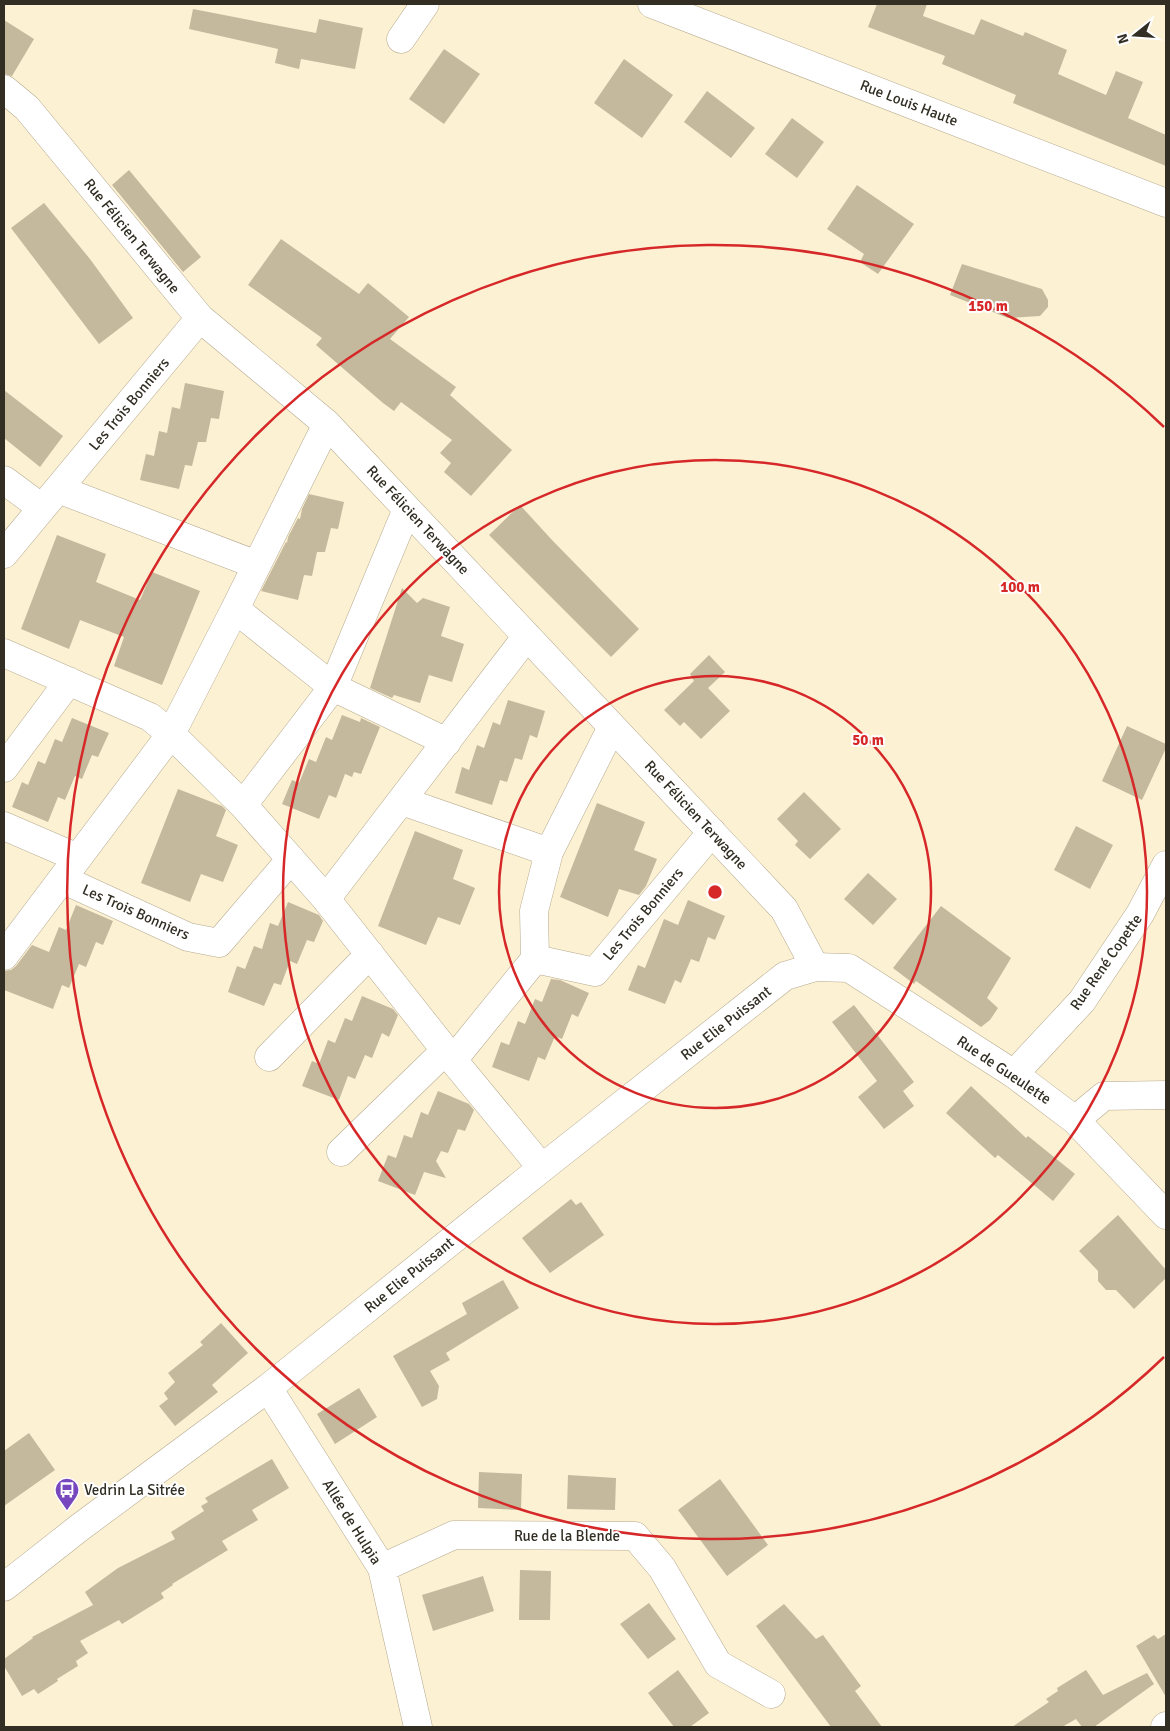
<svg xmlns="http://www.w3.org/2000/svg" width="1170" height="1731" font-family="Signika,sans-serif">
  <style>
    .building { fill: #c4b99d }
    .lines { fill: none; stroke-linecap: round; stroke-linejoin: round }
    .minor-casing { stroke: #b5aa8f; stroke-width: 29 }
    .tertiary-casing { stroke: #b5aa8f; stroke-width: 29 }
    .minor { stroke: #fff; stroke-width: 28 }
    .tertiary { stroke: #fff; stroke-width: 28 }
    .ring { fill: none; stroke: #d62828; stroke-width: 2.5 }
    .labels { text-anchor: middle; stroke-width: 4; stroke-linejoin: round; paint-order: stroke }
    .street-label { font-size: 15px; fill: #322e23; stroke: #fff }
    .poi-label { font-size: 15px; fill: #322e23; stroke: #fff; text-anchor: start }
    .centre { fill: #d62828; stroke: #fff; stroke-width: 2.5 }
    .ring-label { font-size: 15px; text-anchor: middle; font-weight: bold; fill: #d62828; stroke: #fff; stroke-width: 4; stroke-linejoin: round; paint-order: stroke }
  </style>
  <rect width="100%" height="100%" fill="#fdf1d4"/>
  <path class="building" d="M 877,4 L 927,4 L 923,16 L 974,35 L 981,19 L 1023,36 L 1025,32 L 1067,50 L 1058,74 L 1106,95 L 1116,71 L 1143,82 L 1128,118 L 1166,135 L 1166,166 L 1013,103 L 1016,95 L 942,64 L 945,56 L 868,27 Z
    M 193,9 L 316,33 L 319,19 L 363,28 L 355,69 L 301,59 L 299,69 L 275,63 L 278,49 L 189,29 Z
    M 4,20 L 34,39 L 12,76 L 4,74 Z
    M 444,49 L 480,74 L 444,124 L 409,99 Z
    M 624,59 L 673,95 L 642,138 L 594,103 Z
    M 707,91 L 755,128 L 731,158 L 684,122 Z
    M 792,118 L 824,142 L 797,178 L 765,154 Z
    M 129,170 L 201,257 L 183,272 L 112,185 Z
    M 857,185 L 914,224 L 878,274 L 860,262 L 864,254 L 827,229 Z
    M 44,203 L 90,259 L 133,318 L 99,344 L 11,228 Z
    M 281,239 L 359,294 L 368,283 L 409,317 L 390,339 L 456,387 L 450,395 L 512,450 L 471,496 L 444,472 L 451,463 L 440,453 L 452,440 L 401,402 L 394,411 L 383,403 L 316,345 L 322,338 L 248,285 Z
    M 962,264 L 1042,289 L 1048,300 L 1048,307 L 1040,316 L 1008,318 L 950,295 Z
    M 185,383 L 224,391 L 219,419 L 211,418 L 206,442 L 198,442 L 192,466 L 185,465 L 179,489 L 140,480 L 146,454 L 154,456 L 159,431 L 167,433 L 172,407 L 180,409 Z
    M 4,390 L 63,436 L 40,467 L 4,438 Z
    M 309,494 L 344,502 L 338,529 L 331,528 L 325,552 L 317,552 L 312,576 L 304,575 L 298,600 L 261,591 L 286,542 L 287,543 L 288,537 L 298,518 L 300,519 L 302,509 Z
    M 520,505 L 552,540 L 639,629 L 611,657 L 489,535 Z
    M 57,535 L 106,554 L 96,582 L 140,600 L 152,572 L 200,591 L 162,685 L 114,666 L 124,637 L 80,620 L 69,649 L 21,629 Z
    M 402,588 L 417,603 L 423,598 L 450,607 L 441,636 L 464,644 L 452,682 L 429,675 L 420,703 L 394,695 L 392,698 L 370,688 Z
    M 709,655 L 725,672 L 708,688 L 730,711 L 701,739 L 684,722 L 680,726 L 664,710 L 694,681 L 690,674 Z
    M 508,700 L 545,711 L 537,738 L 530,735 L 522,760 L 515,758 L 507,782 L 500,780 L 492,805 L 455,793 L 462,767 L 469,770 L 477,745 L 484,748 L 493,722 L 500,725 Z
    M 342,715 L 360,722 L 361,718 L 380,727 L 361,774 L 354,772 L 352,777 L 345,774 L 336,798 L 329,795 L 319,819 L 282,804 L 292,780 L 299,783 L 309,759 L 316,762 L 326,737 L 332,740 Z
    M 72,718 L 109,733 L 98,757 L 92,755 L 82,779 L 75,776 L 65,800 L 58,797 L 48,822 L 12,807 L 22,782 L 28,785 L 38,761 L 45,764 L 55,739 L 62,742 Z
    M 1127,726 L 1166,744 L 1166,748 L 1142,800 L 1102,781 Z
    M 178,789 L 222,806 L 226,810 L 216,836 L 238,845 L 223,882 L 201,874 L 190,902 L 141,883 Z
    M 804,792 L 841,829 L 810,859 L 795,845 L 798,841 L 777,819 Z
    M 597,803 L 645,822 L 634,850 L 657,859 L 646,886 L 639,895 L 619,889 L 608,917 L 560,897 Z
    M 1076,826 L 1113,845 L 1090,889 L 1054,870 Z
    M 415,831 L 463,850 L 453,879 L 475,888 L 460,925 L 438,917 L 426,945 L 378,926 Z
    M 868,873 L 897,899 L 873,925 L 844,899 Z
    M 688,900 L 725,916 L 715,940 L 708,937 L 699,962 L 691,959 L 681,983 L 675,980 L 665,1004 L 628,990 L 638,965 L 645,968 L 664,919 L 678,925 Z
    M 288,902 L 319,915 L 323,921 L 314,942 L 307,940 L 297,964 L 290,961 L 281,985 L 274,983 L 264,1006 L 228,992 L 237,966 L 245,969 L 254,946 L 262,949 L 270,923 L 278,926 Z
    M 76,905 L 113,921 L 103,945 L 96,942 L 86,967 L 79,964 L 69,988 L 62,985 L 53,1009 L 4,990 L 4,971 L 11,970 L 16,966 L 32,945 L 49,952 L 59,927 L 66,930 Z
    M 941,906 L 1011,958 L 987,998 L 998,1008 L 990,1020 L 981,1027 L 916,981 L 914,984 L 893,968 Z
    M 551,979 L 560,980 L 589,993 L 578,1017 L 572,1014 L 562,1039 L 555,1036 L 545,1060 L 538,1057 L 529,1081 L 492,1067 L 501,1042 L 509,1045 L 518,1021 L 525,1024 L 535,999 L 542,1002 Z
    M 362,996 L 393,1009 L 398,1015 L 389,1037 L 382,1033 L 372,1058 L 365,1055 L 355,1079 L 348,1076 L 339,1100 L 302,1086 L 312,1061 L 319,1064 L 328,1040 L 335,1043 L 345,1018 L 352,1021 Z
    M 854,1005 L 914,1082 L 903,1091 L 914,1106 L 884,1129 L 858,1097 L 877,1081 L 832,1022 Z
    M 971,1086 L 1026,1138 L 1028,1136 L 1075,1174 L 1053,1201 L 998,1155 L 995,1158 L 946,1113 Z
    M 438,1091 L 469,1104 L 474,1110 L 465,1131 L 458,1129 L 448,1153 L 441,1151 L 436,1161 L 446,1178 L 424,1172 L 415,1195 L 378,1181 L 388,1155 L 396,1158 L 404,1135 L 412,1138 L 421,1112 L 428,1115 Z
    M 571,1199 L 576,1205 L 581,1202 L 604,1235 L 550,1273 L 522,1238 Z
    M 1118,1215 L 1166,1270 L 1166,1278 L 1134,1309 L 1116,1290 L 1106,1290 L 1098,1281 L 1098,1271 L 1079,1251 Z
    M 503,1280 L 519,1308 L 446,1353 L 450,1360 L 430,1371 L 439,1386 L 437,1399 L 422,1407 L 393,1356 L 467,1314 L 462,1303 Z
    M 221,1323 L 248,1353 L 212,1385 L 218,1392 L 175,1426 L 159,1406 L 168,1399 L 164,1393 L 175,1382 L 168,1373 L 203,1345 L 200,1342 Z
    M 359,1388 L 377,1417 L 335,1444 L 317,1414 Z
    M 29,1433 L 55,1470 L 4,1506 L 4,1451 Z
    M 272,1459 L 289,1488 L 252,1510 L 258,1520 L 222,1541 L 228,1550 L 172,1584 L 173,1585 L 161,1593 L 164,1598 L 122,1624 L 119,1620 L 80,1641 L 88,1653 L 76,1661 L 78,1666 L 57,1679 L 58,1681 L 38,1694 L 34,1689 L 22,1696 L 4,1666 L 4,1659 L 33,1638 L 32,1637 L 93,1605 L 85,1592 L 118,1568 L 175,1539 L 171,1532 L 204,1511 L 201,1506 L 208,1502 L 205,1498 Z
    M 479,1472 L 522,1474 L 521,1510 L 478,1508 Z
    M 568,1475 L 616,1478 L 615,1510 L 567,1509 Z
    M 720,1479 L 768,1545 L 727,1576 L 678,1510 Z
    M 520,1570 L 551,1571 L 550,1620 L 519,1620 Z
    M 483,1576 L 494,1611 L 433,1631 L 422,1595 Z
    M 649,1603 L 676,1639 L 648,1659 L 620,1624 Z
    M 784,1604 L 816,1639 L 823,1635 L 861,1686 L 855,1691 L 882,1727 L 831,1727 L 756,1626 Z
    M 1166,1634 L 1166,1697 L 1136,1646 L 1154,1635 L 1158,1639 Z
    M 678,1670 L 709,1713 L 690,1727 L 674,1727 L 648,1693 Z
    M 1086,1670 L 1103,1695 L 1147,1673 L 1154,1684 L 1094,1727 L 1082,1727 L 1076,1719 L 1062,1727 L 1012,1727 L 1049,1702 L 1046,1699 L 1058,1691 L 1057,1688 Z"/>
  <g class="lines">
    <defs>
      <path id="minor" d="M 652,4 L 1166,203
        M 401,39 L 425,4
        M 4,89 L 27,108 L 200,318 L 327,424 L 784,909 L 815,967
        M 4,480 L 42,508
        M 58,489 L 257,565
        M 407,509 L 333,687 L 447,742
        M 4,554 L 200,318
        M 235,609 L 327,424
        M 4,653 L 150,717 L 171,734 L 4,956
        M 4,768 L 69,681
        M 402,801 L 549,852
        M 243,805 L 333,687 L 235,609 L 171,734 L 243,805 L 326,899 L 453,1060 L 542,1168
        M 4,826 L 78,858
        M 62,879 L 188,937 L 219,943 L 291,859
        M 326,899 L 527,636
        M 535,959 L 595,972 L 712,832
        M 269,1057 L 370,954
        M 453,1060 L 535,959 L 534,911 L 549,852 L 612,727
        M 1014,1074 L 1075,1120 L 1166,1215
        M 1075,1120 L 1104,1096 L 1166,1095
        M 341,1152 L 446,1050
        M 268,1388 L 382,1568 L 418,1727
        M 382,1568 L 454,1535 L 635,1536 L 662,1568 L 718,1664 L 771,1694
        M 1165,1727 L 1166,1726"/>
      <path id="tertiary" d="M 4,1587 L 79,1528 L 268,1388 L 542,1168 L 785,976 L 815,967 L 849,968 L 1014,1074 L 1082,1001 L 1140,914 L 1166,865"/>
    </defs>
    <use href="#minor" class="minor-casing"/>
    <use href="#tertiary" class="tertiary-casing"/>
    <use href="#minor" class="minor"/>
    <use href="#tertiary" class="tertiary"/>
  </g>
  <g class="ring">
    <circle cx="715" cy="892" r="216"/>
    <circle cx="715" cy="892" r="432"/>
    <path d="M1164 1357A647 647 0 1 1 1164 427"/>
  </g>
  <defs>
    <symbol id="bus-pin" viewBox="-11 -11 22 30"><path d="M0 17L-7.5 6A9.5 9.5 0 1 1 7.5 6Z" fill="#7747be" stroke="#fff"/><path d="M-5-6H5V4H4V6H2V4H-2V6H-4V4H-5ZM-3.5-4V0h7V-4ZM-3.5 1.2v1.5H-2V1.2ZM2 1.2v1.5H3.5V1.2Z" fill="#fff"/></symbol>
  </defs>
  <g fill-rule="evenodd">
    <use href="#bus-pin" x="53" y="1476" width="28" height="38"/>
  </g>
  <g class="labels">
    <g class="street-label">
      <text transform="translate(909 103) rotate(21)" y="5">Rue Louis Haute</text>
      <text transform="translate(132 236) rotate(51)" y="5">Rue Félicien Terwagne</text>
      <text transform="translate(129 404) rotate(-50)" y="5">Les Trois Bonniers</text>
      <text transform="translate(418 520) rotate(47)" y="5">Rue Félicien Terwagne</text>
      <text transform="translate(696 815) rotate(47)" y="5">Rue Félicien Terwagne</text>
      <text transform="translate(136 912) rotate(24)" y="5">Les Trois Bonniers</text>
      <text transform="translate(643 914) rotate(-50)" y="5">Les Trois Bonniers</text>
      <text transform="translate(1106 962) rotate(-55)" y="5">Rue René Copette</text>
      <text transform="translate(726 1023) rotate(-38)" y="5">Rue Elie Puissant</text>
      <text transform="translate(1004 1070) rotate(34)" y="5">Rue de Gueulette</text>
      <text transform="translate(409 1275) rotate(-39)" y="5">Rue Elie Puissant</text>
      <text transform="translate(352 1522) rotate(58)" y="5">Allée de Hulpia</text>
      <text x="567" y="1541">Rue de la Blende</text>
    </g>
    <g class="poi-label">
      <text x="84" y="1495">Vedrin La Sitrée</text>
    </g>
  </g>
  <circle cx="715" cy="892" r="8" class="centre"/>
  <g class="ring-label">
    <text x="988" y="311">150 m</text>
    <text x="1020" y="592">100 m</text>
    <text x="868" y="745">50 m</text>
  </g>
  <rect width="1170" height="1731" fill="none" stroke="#322e23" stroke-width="10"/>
  <g transform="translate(1135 35) rotate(253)" stroke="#ffffff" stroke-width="4" paint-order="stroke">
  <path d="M0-4L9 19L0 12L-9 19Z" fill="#322e23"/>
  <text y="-8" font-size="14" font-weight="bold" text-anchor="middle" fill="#322e23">N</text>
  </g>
</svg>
